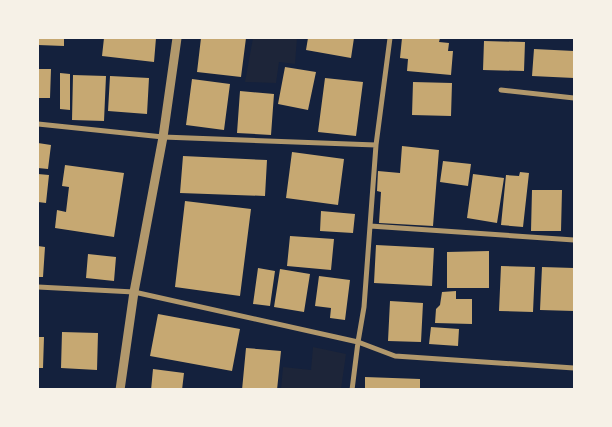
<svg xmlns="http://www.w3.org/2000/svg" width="612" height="427" font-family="'Work Sans',sans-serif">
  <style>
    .green { fill: #1d2539 }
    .building { fill: #c6a872 }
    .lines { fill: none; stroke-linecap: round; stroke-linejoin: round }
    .minor { stroke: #b1986c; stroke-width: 5 }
    .tertiary { stroke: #b1986c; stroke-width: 9 }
  </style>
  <rect width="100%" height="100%" fill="#14213d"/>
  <path class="green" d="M 253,38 L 297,38 L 295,64 L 279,62 L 276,83 L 245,82 Z
    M 313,347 L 346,354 L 341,389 L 281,389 L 283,367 L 311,370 Z"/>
  <path class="building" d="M 38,38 L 64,38 L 64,46 L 38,45 Z
    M 104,38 L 156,38 L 154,62 L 102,56 Z
    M 201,38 L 246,38 L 241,77 L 197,72 Z
    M 308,38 L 354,38 L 351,58 L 306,50 Z
    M 402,38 L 440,38 L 439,42 L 449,43 L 448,51 L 453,51 L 451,75 L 407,71 L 408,59 L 400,58 Z
    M 484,41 L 525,42 L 524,71 L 483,70 Z
    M 534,49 L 574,51 L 574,78 L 532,76 Z
    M 285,67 L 316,72 L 308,110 L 278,104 Z
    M 38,69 L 51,69 L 50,98 L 38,98 Z
    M 60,73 L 70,74 L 70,110 L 60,109 Z
    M 73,75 L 106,76 L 104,121 L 72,120 Z
    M 110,76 L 149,78 L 147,114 L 108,111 Z
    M 325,78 L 363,82 L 356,136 L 318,132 Z
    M 192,79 L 230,84 L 224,130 L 186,125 Z
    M 413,82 L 452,83 L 451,116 L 412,115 Z
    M 240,91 L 274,94 L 271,135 L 237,133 Z
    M 38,143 L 51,145 L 48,169 L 38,168 Z
    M 402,146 L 439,150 L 433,226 L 379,223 L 381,192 L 377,191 L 378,171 L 400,173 Z
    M 292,152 L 344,159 L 338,205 L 286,198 Z
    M 183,156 L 267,160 L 265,196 L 180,193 Z
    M 443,161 L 471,164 L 468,186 L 440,182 Z
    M 65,165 L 124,173 L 114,237 L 55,228 L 57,210 L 66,212 L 69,187 L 62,186 Z
    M 520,172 L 529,173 L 523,227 L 501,225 L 506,175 L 519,176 Z
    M 38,174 L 49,175 L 46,203 L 38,202 Z
    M 473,174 L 504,178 L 497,223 L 467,218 Z
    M 532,190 L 562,190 L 561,231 L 531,231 Z
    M 185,201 L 251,209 L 240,296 L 175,287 Z
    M 321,211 L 355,214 L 353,233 L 320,231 Z
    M 290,236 L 334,239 L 331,270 L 287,266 Z
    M 376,245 L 434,248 L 432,286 L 374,283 Z
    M 38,246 L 45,247 L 43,277 L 38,277 Z
    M 489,251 L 489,288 L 447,288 L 447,252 Z
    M 88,254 L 116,257 L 114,281 L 86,278 Z
    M 501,266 L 535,267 L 533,312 L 499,311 Z
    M 542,267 L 574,268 L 574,311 L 540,310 Z
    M 258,268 L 275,271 L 270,306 L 253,304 Z
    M 280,269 L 310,274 L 304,312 L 274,307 Z
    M 319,276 L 350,280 L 345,320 L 330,318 L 331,308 L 315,306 Z
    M 456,291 L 456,299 L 472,299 L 472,324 L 435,323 L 436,309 L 440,305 L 442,292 Z
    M 390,301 L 423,303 L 421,342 L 388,341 Z
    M 158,314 L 240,329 L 232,371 L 150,356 Z
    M 431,327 L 459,329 L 458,346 L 429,344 Z
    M 62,332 L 98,333 L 97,370 L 61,368 Z
    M 38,337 L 44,337 L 43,368 L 38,368 Z
    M 246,348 L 281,351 L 277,390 L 242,390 Z
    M 153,369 L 184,373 L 182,390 L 151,390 Z
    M 365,377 L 420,379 L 420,390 L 365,390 Z"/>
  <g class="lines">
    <path class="minor" d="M 501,90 L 574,98
      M 38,124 L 163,137 L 376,145
      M 370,226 L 574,240
      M 38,287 L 134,292 L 358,342 L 395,356 L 574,368
      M 352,390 L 358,342 L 364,307 L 376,145 L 390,38"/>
    <path class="tertiary" d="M 120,390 L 134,292 L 163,137 L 177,38"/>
  </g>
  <rect width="612" height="427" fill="none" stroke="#f6f1e7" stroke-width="78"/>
</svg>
